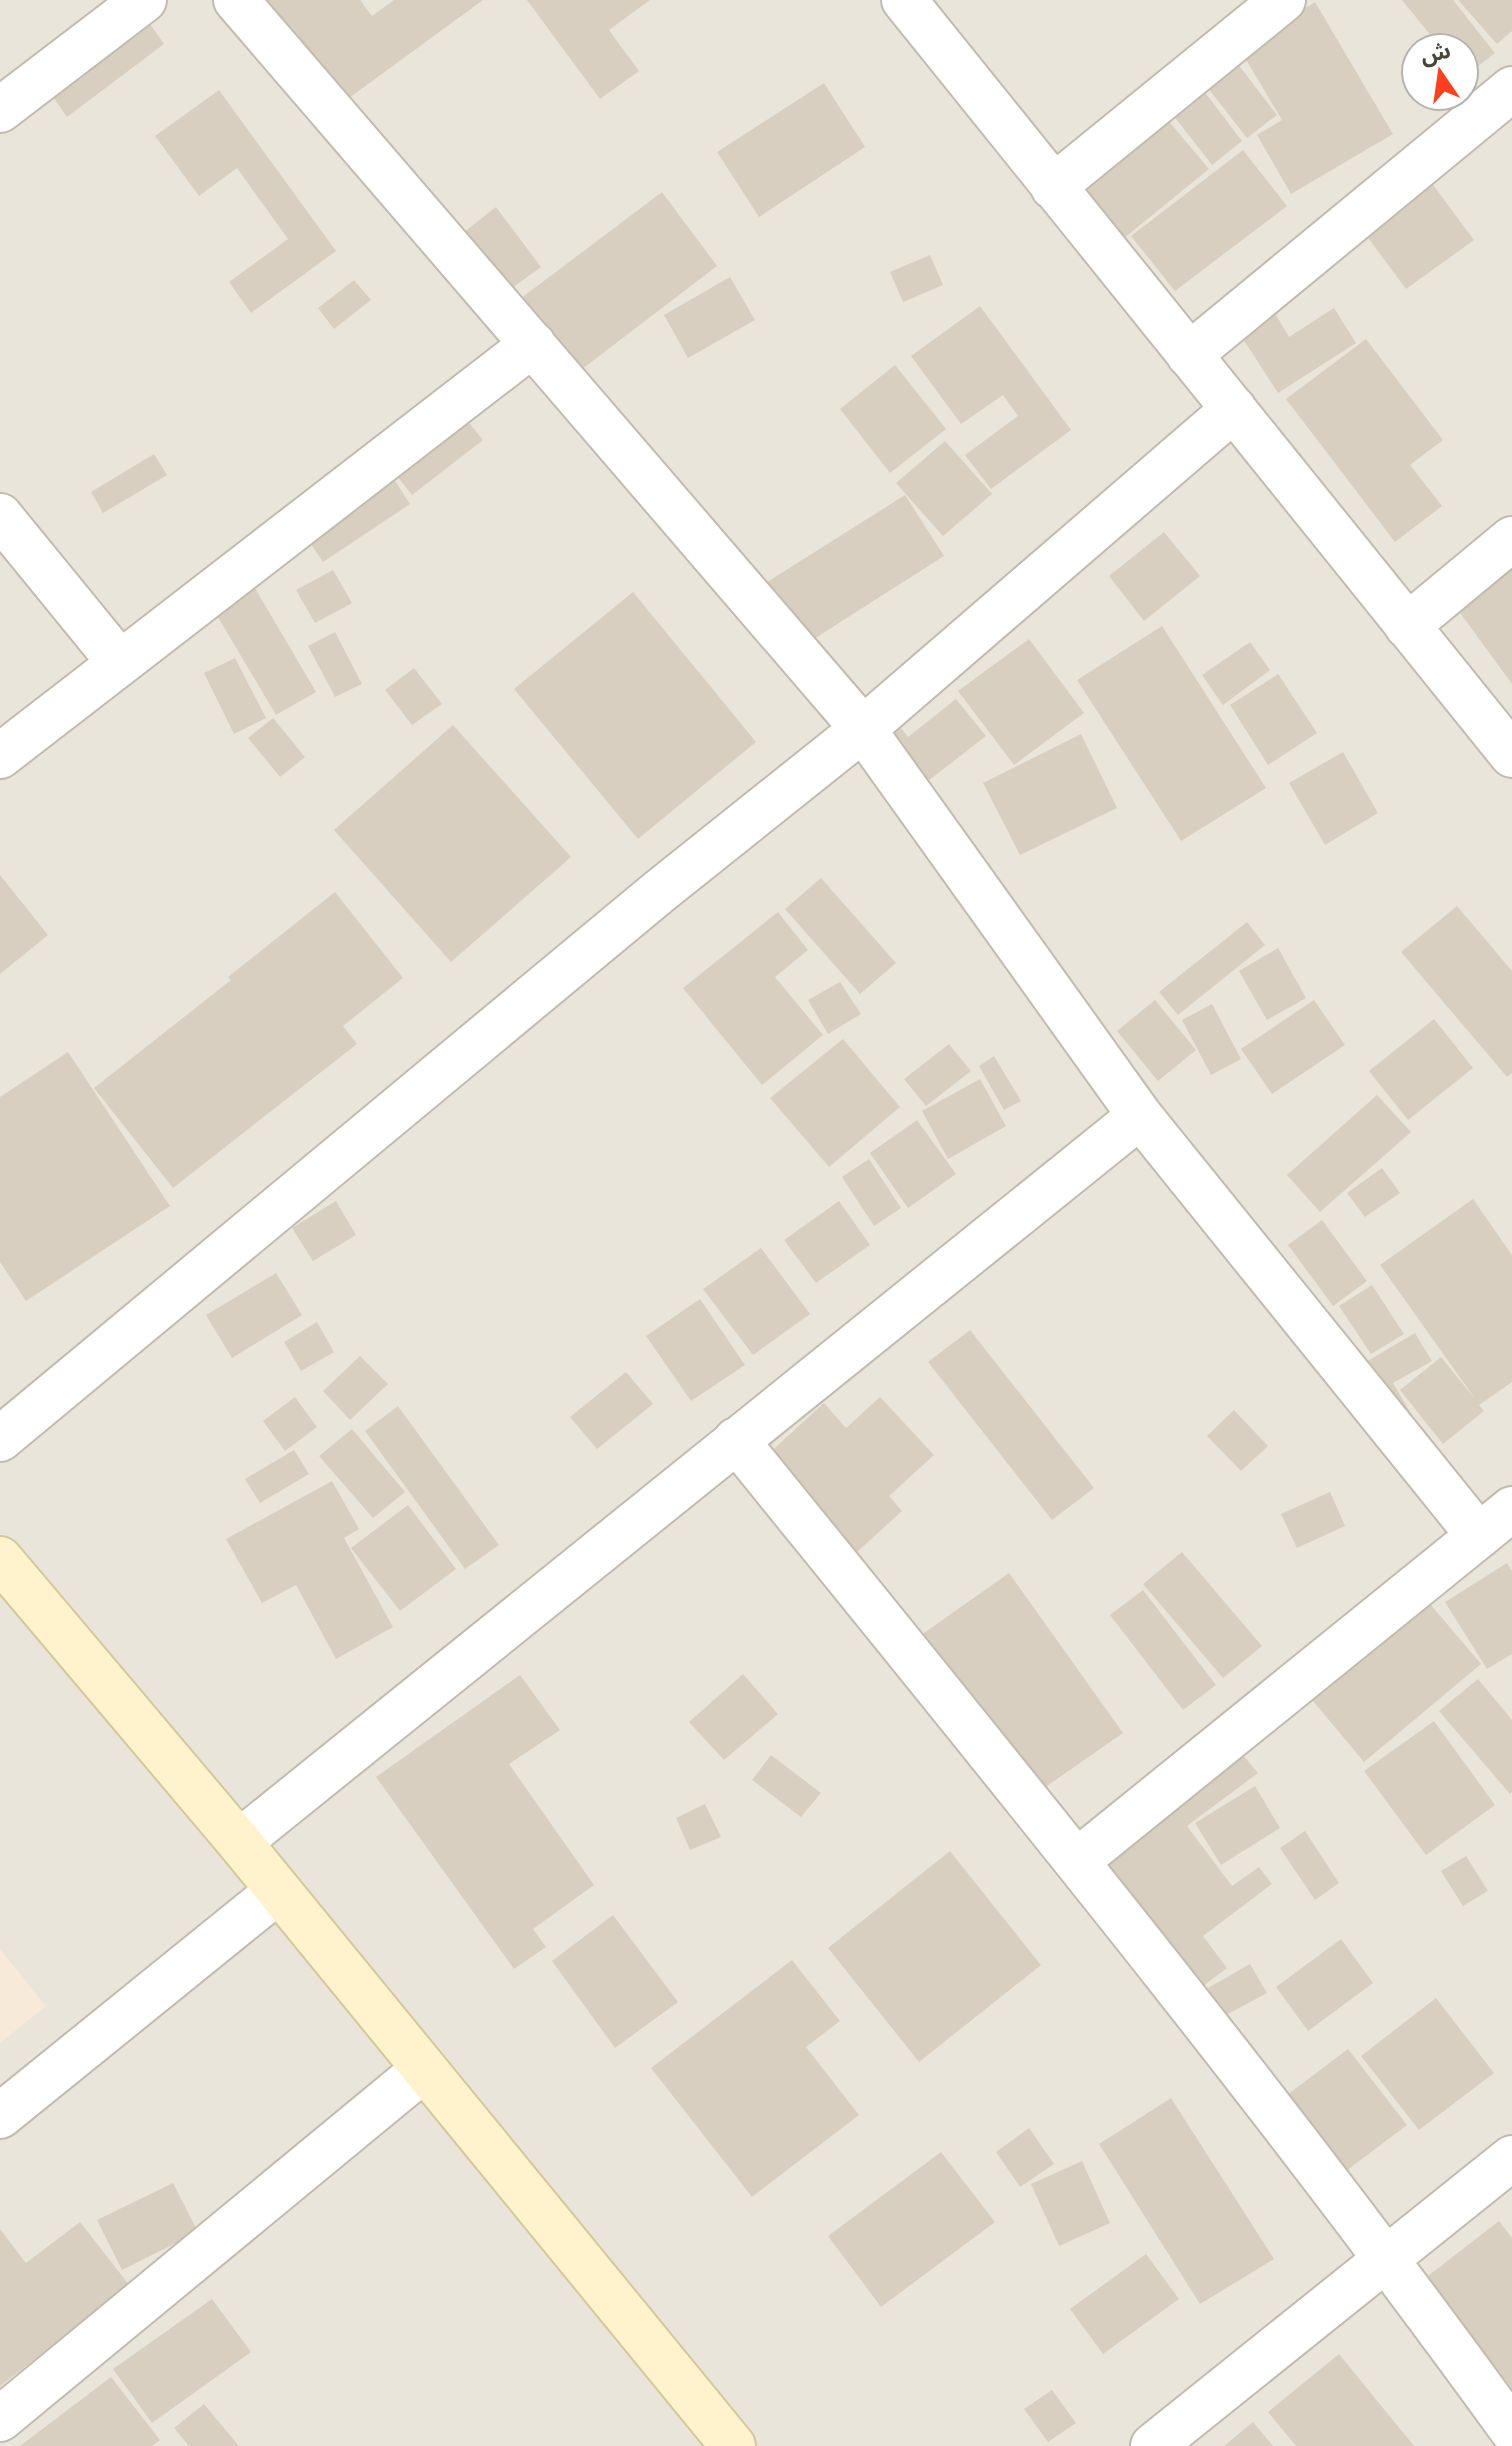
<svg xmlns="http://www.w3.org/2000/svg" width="1512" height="2446" font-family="'Fira Sans','Noto Sans Arabic',sans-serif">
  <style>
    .residential { fill: #eae5da; fill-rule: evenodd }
    .commercial { fill: #f7ead8 }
    .building { fill: #d8cfc1 }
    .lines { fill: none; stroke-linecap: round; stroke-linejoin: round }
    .street-casing { stroke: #c2bbae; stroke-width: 48 }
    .secondary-casing { stroke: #d6c79b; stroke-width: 48 }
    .street { stroke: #fff; stroke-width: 44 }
    .secondary { stroke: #fff3cd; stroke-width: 44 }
  </style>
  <rect width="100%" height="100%" fill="#f6f3ec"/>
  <path class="residential" d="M 0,0 L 1512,0 L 1512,2446 L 0,2446 ZM 1416,48 L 1464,48 L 1464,96 L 1416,96 Z"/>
  <path class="commercial" d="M 0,1949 L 46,2006 L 0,2043 Z"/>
  <path class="building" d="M 237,0 L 360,0 L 372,16 L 394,0 L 483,0 L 349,98 L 329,71 L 304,89 Z
    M 527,0 L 650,0 L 609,30 L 639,71 L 600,99 Z
    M 1402,0 L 1453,0 L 1495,53 L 1464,77 L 1464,48 L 1441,48 Z
    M 1458,0 L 1512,0 L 1512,31 L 1497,44 Z
    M 1315,2 L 1393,134 L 1291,194 L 1257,135 L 1282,120 L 1239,48 Z
    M 143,14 L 164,44 L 67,117 L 46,87 Z
    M 1234,59 L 1277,115 L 1247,138 L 1204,83 Z
    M 824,83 L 865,147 L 759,217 L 717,152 Z
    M 1200,86 L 1242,141 L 1212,165 L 1169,110 Z
    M 219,90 L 336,251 L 251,313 L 229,282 L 288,239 L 237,168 L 199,196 L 155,136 Z
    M 1162,113 L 1209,169 L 1118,243 L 1072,187 Z
    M 1243,150 L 1287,206 L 1175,291 L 1131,236 Z
    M 1419,166 L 1474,240 L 1406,289 L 1351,215 Z
    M 662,192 L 717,266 L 573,376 L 516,302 Z
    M 496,207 L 541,267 L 508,291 L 464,232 Z
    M 930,255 L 943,285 L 903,302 L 890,272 Z
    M 730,277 L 755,320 L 688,358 L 664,315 Z
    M 354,280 L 371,300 L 334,329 L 318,308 Z
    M 1269,303 L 1289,337 L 1334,308 L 1356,343 L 1278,393 L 1234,325 Z
    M 980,306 L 1071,430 L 991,489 L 965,455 L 1018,416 L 1003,395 L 961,424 L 911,356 Z
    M 1366,339 L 1443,440 L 1410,465 L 1442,506 L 1395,542 L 1286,399 Z
    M 895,365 L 946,429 L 890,473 L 840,409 Z
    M 454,404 L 483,440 L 412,495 L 384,460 Z
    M 945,441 L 992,494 L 943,536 L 896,483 Z
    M 154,454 L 167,475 L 103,513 L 91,492 Z
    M 383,462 L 410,504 L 323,562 L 294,519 Z
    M 905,495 L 944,556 L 795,651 L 756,589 Z
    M 1164,532 L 1200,576 L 1144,621 L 1109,576 Z
    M 1512,548 L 1512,684 L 1447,595 Z
    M 333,570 L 352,603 L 315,623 L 296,590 Z
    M 255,588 L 316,692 L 276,715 L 215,612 Z
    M 633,592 L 756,742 L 638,839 L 514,689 Z
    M 1162,626 L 1266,788 L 1181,841 L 1077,680 Z
    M 335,632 L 362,684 L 335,697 L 308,646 Z
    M 1029,639 L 1084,713 L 1014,765 L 958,691 Z
    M 1250,642 L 1270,670 L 1223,705 L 1202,675 Z
    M 235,658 L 266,718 L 234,734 L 204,673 Z
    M 414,668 L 442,704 L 412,725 L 385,690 Z
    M 1278,674 L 1317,733 L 1268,765 L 1230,705 Z
    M 956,699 L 986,736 L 897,805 L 854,751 L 895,720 L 908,737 Z
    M 273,718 L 305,757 L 280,777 L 248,738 Z
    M 453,725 L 571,857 L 451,962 L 334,830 Z
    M 1081,734 L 1117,808 L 1020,855 L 983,783 Z
    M 1343,752 L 1378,813 L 1325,845 L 1289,783 Z
    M 0,875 L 48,935 L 0,974 Z
    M 821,878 L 896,963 L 860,994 L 785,909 Z
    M 335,892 L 403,978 L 343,1026 L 357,1044 L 173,1188 L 94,1088 L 231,980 L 228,977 Z
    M 1457,906 L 1512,971 L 1512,1073 L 1507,1077 L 1401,952 Z
    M 778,912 L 808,950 L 775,977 L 823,1035 L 762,1085 L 683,988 Z
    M 1247,922 L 1265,945 L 1178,1015 L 1159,992 Z
    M 1278,948 L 1306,998 L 1267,1020 L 1239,971 Z
    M 840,982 L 861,1014 L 828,1034 L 808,1000 Z
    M 1155,1000 L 1196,1050 L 1158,1081 L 1117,1031 Z
    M 1314,1000 L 1345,1045 L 1272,1094 L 1241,1049 Z
    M 1212,1004 L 1241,1059 L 1211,1075 L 1182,1020 Z
    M 1434,1019 L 1473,1068 L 1408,1120 L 1369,1071 Z
    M 843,1039 L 900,1107 L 829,1167 L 770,1098 Z
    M 949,1044 L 971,1071 L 926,1106 L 904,1079 Z
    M 68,1052 L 170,1206 L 26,1301 L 0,1262 L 0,1097 Z
    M 994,1056 L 1021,1101 L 1004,1110 L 979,1066 Z
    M 980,1079 L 1006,1126 L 948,1159 L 922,1111 Z
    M 1377,1095 L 1411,1132 L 1320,1212 L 1287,1175 Z
    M 917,1120 L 956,1174 L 908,1208 L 870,1153 Z
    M 869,1159 L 901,1208 L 874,1226 L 842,1177 Z
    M 1382,1168 L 1400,1193 L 1365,1217 L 1347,1193 Z
    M 1473,1199 L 1512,1255 L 1512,1382 L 1479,1405 L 1484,1411 L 1443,1444 L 1400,1390 L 1441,1357 L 1476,1400 L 1380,1265 Z
    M 336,1201 L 356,1235 L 313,1261 L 292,1228 Z
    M 839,1201 L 870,1245 L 816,1283 L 784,1240 Z
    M 1322,1220 L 1367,1281 L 1333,1306 L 1288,1245 Z
    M 761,1248 L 810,1314 L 753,1355 L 703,1289 Z
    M 276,1273 L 302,1315 L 232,1358 L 206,1315 Z
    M 1372,1285 L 1404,1334 L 1371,1354 L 1339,1306 Z
    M 700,1299 L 745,1365 L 691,1401 L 646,1336 Z
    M 317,1322 L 334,1352 L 301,1371 L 284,1342 Z
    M 970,1330 L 1094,1488 L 1052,1520 L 928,1362 Z
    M 1415,1333 L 1432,1361 L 1393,1383 L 1433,1451 L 1347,1373 Z
    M 360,1356 L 388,1384 L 350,1420 L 323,1391 Z
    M 626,1372 L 653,1404 L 597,1449 L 570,1417 Z
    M 295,1397 L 317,1427 L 285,1451 L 263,1421 Z
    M 880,1397 L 934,1455 L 889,1496 L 902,1511 L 856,1553 L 766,1456 L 824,1403 L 846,1428 Z
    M 398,1406 L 499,1545 L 465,1569 L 365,1431 Z
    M 1234,1410 L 1268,1446 L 1241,1471 L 1207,1436 Z
    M 352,1429 L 405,1492 L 373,1518 L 319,1456 Z
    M 294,1450 L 309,1474 L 260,1503 L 245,1479 Z
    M 332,1481 L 359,1529 L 344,1538 L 393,1627 L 336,1659 L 296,1585 L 262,1603 L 226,1539 Z
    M 1330,1492 L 1345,1526 L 1297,1548 L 1281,1514 Z
    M 408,1505 L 456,1569 L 400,1611 L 351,1548 Z
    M 1182,1552 L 1262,1646 L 1223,1678 L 1143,1584 Z
    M 1507,1563 L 1512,1571 L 1512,1654 L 1487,1669 L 1445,1602 Z
    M 1009,1573 L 1123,1733 L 1034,1795 L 917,1638 Z
    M 1143,1590 L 1216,1685 L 1183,1710 L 1110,1615 Z
    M 1425,1598 L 1481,1664 L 1364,1762 L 1308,1695 Z
    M 743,1674 L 778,1714 L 724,1760 L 689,1722 Z
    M 520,1675 L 560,1730 L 509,1764 L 594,1885 L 533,1929 L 546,1947 L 514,1969 L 376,1777 Z
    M 1478,1679 L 1512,1720 L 1512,1792 L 1510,1794 L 1439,1711 Z
    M 1434,1721 L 1495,1805 L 1426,1855 L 1364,1771 Z
    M 1242,1754 L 1258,1773 L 1187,1826 L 1232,1886 L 1259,1867 L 1272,1884 L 1203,1936 L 1227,1968 L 1183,2001 L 1086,1871 Z
    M 771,1755 L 821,1793 L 801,1817 L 752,1780 Z
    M 1255,1786 L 1280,1828 L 1221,1865 L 1195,1823 Z
    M 705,1804 L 721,1837 L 690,1850 L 676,1818 Z
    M 1305,1831 L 1339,1883 L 1315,1900 L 1280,1848 Z
    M 950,1851 L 1041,1965 L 919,2062 L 828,1948 Z
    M 1466,1856 L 1488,1891 L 1463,1906 L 1441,1871 Z
    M 613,1915 L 678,2002 L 615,2048 L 552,1961 Z
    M 1341,1939 L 1373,1983 L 1308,2031 L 1276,1987 Z
    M 792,1960 L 840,2021 L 806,2047 L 859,2115 L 752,2197 L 651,2068 Z
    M 1250,1964 L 1267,1993 L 1224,2016 L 1208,1988 Z
    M 1436,1998 L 1494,2073 L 1419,2130 L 1361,2056 Z
    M 1348,2049 L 1407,2125 L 1334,2180 L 1275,2104 Z
    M 1171,2098 L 1274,2259 L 1200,2304 L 1099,2144 Z
    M 1029,2128 L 1054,2164 L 1020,2187 L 996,2152 Z
    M 941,2152 L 995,2222 L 881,2307 L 828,2236 Z
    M 1082,2161 L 1110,2223 L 1059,2246 L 1031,2184 Z
    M 173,2183 L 198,2232 L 122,2270 L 97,2220 Z
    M 1499,2221 L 1512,2238 L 1512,2394 L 1406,2293 Z
    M 80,2222 L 130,2286 L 0,2386 L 0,2229 L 26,2263 Z
    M 1146,2254 L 1179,2299 L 1103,2354 L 1070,2309 Z
    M 212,2299 L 251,2352 L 152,2423 L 113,2369 Z
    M 1339,2354 L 1414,2446 L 1296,2446 L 1268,2412 Z
    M 111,2377 L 160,2440 L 152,2446 L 20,2446 Z
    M 1052,2390 L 1076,2423 L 1048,2442 L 1024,2409 Z
    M 204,2404 L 239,2446 L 189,2446 L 174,2428 Z
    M 1253,2422 L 1273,2446 L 1224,2446 Z"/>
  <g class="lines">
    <defs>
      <path id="street" d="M 236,0 L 863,729 L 1140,1116 L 1479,1536
        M 904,0 L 1512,755
        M 0,110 L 144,0
        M 1053,187 L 1283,0
        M 1189,355 L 1512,89
        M 0,516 L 120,663
        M 1407,626 L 1512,539
        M 0,756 L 533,344
        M 0,1439 L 660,891 L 863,729 L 1234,409
        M 736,1440 C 1000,1766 1266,2090 1512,2430
        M 239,1842 L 1140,1116
        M 1077,1861 L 1512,1509
        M 0,2116 L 278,1891
        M 0,2419 L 423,2070
        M 1153,2446 L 1512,2158"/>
      <path id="secondary" d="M 0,1559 L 239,1842 L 733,2446"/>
    </defs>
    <use href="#street" class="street-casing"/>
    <use href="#secondary" class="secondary-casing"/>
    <use href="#street" class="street"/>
    <use href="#secondary" class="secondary"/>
  </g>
  <g transform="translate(1440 72) rotate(347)"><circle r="38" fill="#ffffff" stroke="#b7b4b0" stroke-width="2"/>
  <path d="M0-6L14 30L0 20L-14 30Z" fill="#fc3f1d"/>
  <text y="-12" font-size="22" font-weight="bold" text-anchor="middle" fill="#4b4439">ش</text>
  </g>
</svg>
